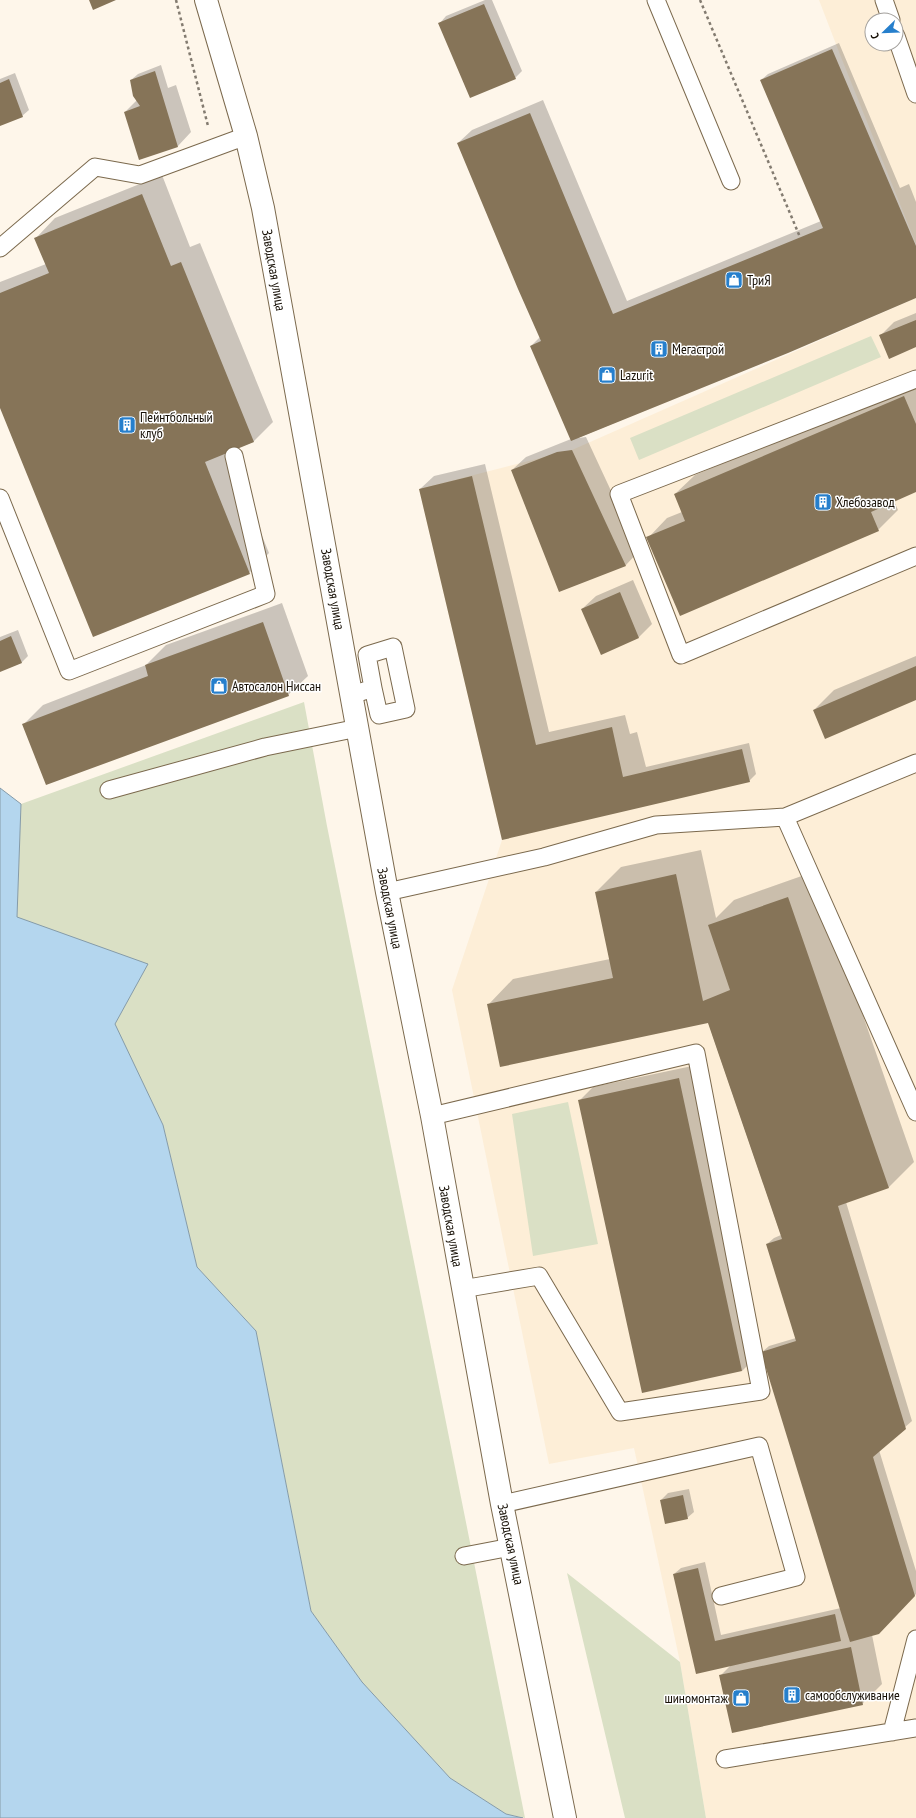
<svg xmlns="http://www.w3.org/2000/svg" width="916" height="1818" font-family="'PT Sans Narrow',sans-serif">
  <style>
    .built { fill: #fdeed7; fill-rule: evenodd }
    .green { fill: #dae0c5 }
    .water { fill: #b4d6ee; stroke: #859ba8 }
    .shadow { fill: #0003 }
    .building { fill: #867458 }
    .lines { fill: none; stroke-linecap: round; stroke-linejoin: round }
    .lane-casing { stroke: #7b694d; stroke-width: 19 }
    .primary-casing { stroke: #7b694d; stroke-width: 24 }
    .path { stroke: #837b70; stroke-width: 2.5; stroke-dasharray: 3 3; stroke-linecap: butt }
    .lane { stroke: #fff; stroke-width: 17 }
    .primary { stroke: #fff; stroke-width: 22 }
    .labels { text-anchor: middle; stroke-width: 3; stroke-linejoin: round; paint-order: stroke }
    .street-label { font-size: 14px; fill: #171006; stroke: #fff }
    .poi-label { font-size: 14px; fill: #171006; stroke: #fff; text-anchor: start }
  </style>
  <rect width="100%" height="100%" fill="#fef6ea"/>
  <path class="built" d="M 819,0 L 916,0 L 916,244 L 839,52 ZM 872,20 L 896,20 L 896,44 L 872,44 Z
    M 916,298 L 916,1818 L 706,1818 L 680,1662 L 634,1448 L 549,1464 L 452,990 L 502,840 L 419,489 L 572,450 Z"/>
  <path class="green" d="M 871,336 L 881,357 L 639,460 L 630,438 Z
    M 304,702 L 327,826 L 525,1818 L 506,1814 L 450,1778 L 362,1682 L 311,1611 L 256,1331 L 197,1267 L 163,1125 L 114,1024 L 17,917 L 21,804 Z
    M 568,1102 L 598,1244 L 533,1256 L 512,1114 Z
    M 567,1573 L 680,1662 L 706,1818 L 625,1818 Z"/>
  <path class="water" d="M 0,788 L 21,804 L 17,917 L 148,964 L 115,1024 L 163,1125 L 197,1267 L 256,1331 L 311,1611 L 362,1682 L 450,1778 L 506,1814 L 523,1818 L 0,1818 Z"/>
  <path class="shadow" d="M 485,0 L 492,0 L 522,71 L 515,78 L 440,23 L 446,16 Z
    M 839,43 L 900,188 L 909,184 L 916,202 L 916,297 L 578,438 L 586,437 L 639,551 L 626,565 L 560,591 L 512,470 L 526,457 L 571,439 L 531,346 L 541,336 L 458,143 L 472,130 L 543,100 L 627,301 L 821,221 L 761,80 L 768,74 Z
    M 161,65 L 168,88 L 176,85 L 191,132 L 178,146 L 140,159 L 125,112 L 137,100 L 131,80 L 138,74 Z
    M 15,73 L 29,110 L 22,116 L 0,125 L 0,79 Z
    M 162,175 L 190,247 L 200,243 L 273,422 L 253,442 L 228,452 L 269,553 L 249,573 L 0,405 L 0,282 L 46,264 L 36,238 L 55,218 Z
    M 916,313 L 916,346 L 880,336 L 894,322 Z
    M 916,381 L 916,491 L 894,501 L 898,510 L 878,530 L 648,538 L 667,518 L 682,512 L 675,494 L 695,475 Z
    M 485,464 L 549,732 L 625,715 L 630,734 L 637,732 L 646,767 L 749,743 L 756,774 L 749,781 L 503,839 L 420,489 L 434,476 Z
    M 633,580 L 652,624 L 639,637 L 601,653 L 582,609 L 596,596 Z
    M 282,603 L 308,676 L 288,695 L 24,724 L 43,705 L 146,665 L 166,645 Z
    M 18,630 L 28,656 L 21,663 L 0,671 L 0,637 Z
    M 916,656 L 916,699 L 814,710 L 834,690 Z
    M 701,850 L 716,918 L 734,900 L 813,872 L 914,1162 L 889,1187 L 846,1202 L 912,1421 L 879,1450 L 916,1571 L 916,1594 L 878,1633 L 872,1635 L 882,1684 L 862,1704 L 720,1676 L 731,1665 L 697,1673 L 674,1574 L 681,1568 L 705,1562 L 721,1635 L 841,1608 L 762,1352 L 769,1346 L 796,1338 L 767,1244 L 774,1238 L 781,1235 L 708,1022 L 488,1005 L 513,979 L 610,959 L 596,892 L 621,867 Z
    M 692,1066 L 762,1351 L 742,1371 L 579,1101 L 593,1087 Z
    M 689,1489 L 694,1512 L 687,1518 L 661,1500 L 668,1493 Z"/>
  <path class="building" d="M 89,0 L 116,0 L 93,10 Z
    M 484,4 L 516,79 L 470,98 L 438,23 Z
    M 832,49 L 916,246 L 916,298 L 788,353 L 571,441 L 530,346 L 541,341 L 518,289 L 457,143 L 530,113 L 613,314 L 823,228 L 760,80 Z
    M 155,71 L 178,147 L 139,160 L 124,112 L 140,106 L 133,96 L 130,80 Z
    M 9,79 L 23,117 L 0,126 L 0,83 Z
    M 142,194 L 171,266 L 181,262 L 254,442 L 205,462 L 250,574 L 93,637 L 0,408 L 0,293 L 49,273 L 34,238 Z
    M 916,320 L 916,347 L 889,359 L 879,335 Z
    M 904,396 L 916,424 L 916,492 L 871,512 L 879,531 L 680,616 L 646,537 L 685,521 L 674,494 Z
    M 572,450 L 626,566 L 559,592 L 511,470 L 557,452 Z
    M 472,476 L 536,745 L 612,727 L 623,777 L 742,749 L 750,782 L 502,840 L 419,489 Z
    M 620,592 L 639,638 L 601,655 L 581,609 Z
    M 263,622 L 289,696 L 46,785 L 22,724 L 148,676 L 145,665 Z
    M 11,636 L 22,663 L 0,672 L 0,641 Z
    M 916,666 L 916,700 L 825,739 L 813,710 Z
    M 676,874 L 703,1001 L 730,990 L 708,925 L 788,897 L 889,1188 L 838,1206 L 906,1429 L 873,1457 L 915,1596 L 879,1634 L 850,1642 L 761,1352 L 796,1341 L 766,1244 L 782,1239 L 708,1023 L 500,1067 L 487,1004 L 613,978 L 595,892 Z
    M 679,1078 L 742,1371 L 642,1393 L 578,1100 Z
    M 683,1495 L 688,1519 L 665,1524 L 660,1500 Z
    M 698,1568 L 715,1641 L 835,1614 L 841,1641 L 696,1674 L 673,1574 Z
    M 851,1647 L 863,1705 L 732,1733 L 719,1675 Z"/>
  <g class="lines">
    <defs>
      <path id="lane" d="M 656,0 L 731,181
        M 884,0 L 891,20
        M 896,36 L 916,94
        M 0,248 L 95,167 L 140,175 L 246,136
        M 916,379 L 619,494 L 681,655 L 916,556
        M 0,498 L 69,671 L 266,594 L 234,456
        M 352,695 L 373,688 L 379,715 L 406,709 L 393,647 L 367,655 L 373,688
        M 109,790 L 265,747 L 358,728
        M 785,817 L 916,763
        M 387,892 L 544,857 L 656,825 L 785,817 L 916,1112
        M 432,1116 L 696,1053 L 761,1391 L 620,1412 L 539,1276 L 462,1289
        M 502,1504 L 759,1446 L 796,1577 L 721,1596
        M 464,1556 L 511,1547
        M 892,1732 L 916,1639
        M 725,1759 L 916,1728"/>
      <path id="primary" d="M 206,0 L 246,136 L 263,208 L 387,892 L 432,1116 L 502,1504 L 565,1818"/>
    </defs>
    <use href="#lane" class="lane-casing"/>
    <use href="#primary" class="primary-casing"/>
    <path class="path" d="M 176,0 L 208,126
      M 700,0 L 800,237"/>
    <use href="#lane" class="lane"/>
    <use href="#primary" class="primary"/>
  </g>
  <defs>
    <symbol id="shop-square" viewBox="-11 -11 22 22"><rect x="-9" y="-9" width="18" height="18" rx="4" fill="#267fcc" stroke="#fff"/><path d="M-5-2.5h2.3a2.7 3.5 0 0 1 5.4 0H5L5.5 6h-11ZM-1.5-2.5h3a1.5 2.3 0 0 0-3 0Z" fill="#fff"/></symbol>
    <symbol id="building-square" viewBox="-11 -11 22 22"><rect x="-9" y="-9" width="18" height="18" rx="4" fill="#267fcc" stroke="#fff"/><path d="M-4-6H4V6H1V3H-1V6H-4ZM-2.5-4.3h1.7v1.8h-1.7ZM.8-4.3h1.7v1.8H.8ZM-2.5-1h1.7V.8h-1.7ZM.8-1h1.7V.8H.8Z" fill="#fff"/></symbol>
  </defs>
  <g fill-rule="evenodd">
    <use href="#shop-square" x="724" y="270" width="20" height="20"/>
    <use href="#building-square" x="649" y="339" width="20" height="20"/>
    <use href="#shop-square" x="597" y="365" width="20" height="20"/>
    <use href="#building-square" x="117" y="415" width="20" height="20"/>
    <use href="#building-square" x="813" y="492" width="20" height="20"/>
    <use href="#shop-square" x="209" y="676" width="20" height="20"/>
    <use href="#building-square" x="782" y="1685" width="20" height="20"/>
    <use href="#shop-square" x="731" y="1688" width="20" height="20"/>
  </g>
  <g class="labels">
    <g class="street-label">
      <text transform="translate(274 270) rotate(80)" y="5">Заводская улица</text>
      <text transform="translate(333 589) rotate(80)" y="5">Заводская улица</text>
      <text transform="translate(390 908) rotate(79)" y="5">Заводская улица</text>
      <text transform="translate(451 1226) rotate(80)" y="5">Заводская улица</text>
      <text transform="translate(511 1544) rotate(78)" y="5">Заводская улица</text>
    </g>
    <g class="poi-label">
      <text x="747" y="285">ТриЯ</text>
      <text x="672" y="354">Мегастрой</text>
      <text x="620" y="380">Lazurit</text>
      <text x="140" y="422">Пейнтбольный<tspan x="140" dy="16">клуб</tspan></text>
      <text x="836" y="507">Хлебозавод</text>
      <text x="232" y="691">Автосалон Ниссан</text>
      <text x="805" y="1700">самообслуживание</text>
      <text x="728" y="1703" text-anchor="end">шиномонтаж</text>
    </g>
  </g>
  <g transform="translate(884 32) rotate(247)"><circle r="19" fill="#ffffff" stroke="#a29f9b"/>
  <path d="M0-3L7 15L0 10L-7 15Z" fill="#267fcc"/>
  <text y="-6" font-size="11" font-weight="bold" text-anchor="middle" fill="#171006">С</text>
  </g>
</svg>
